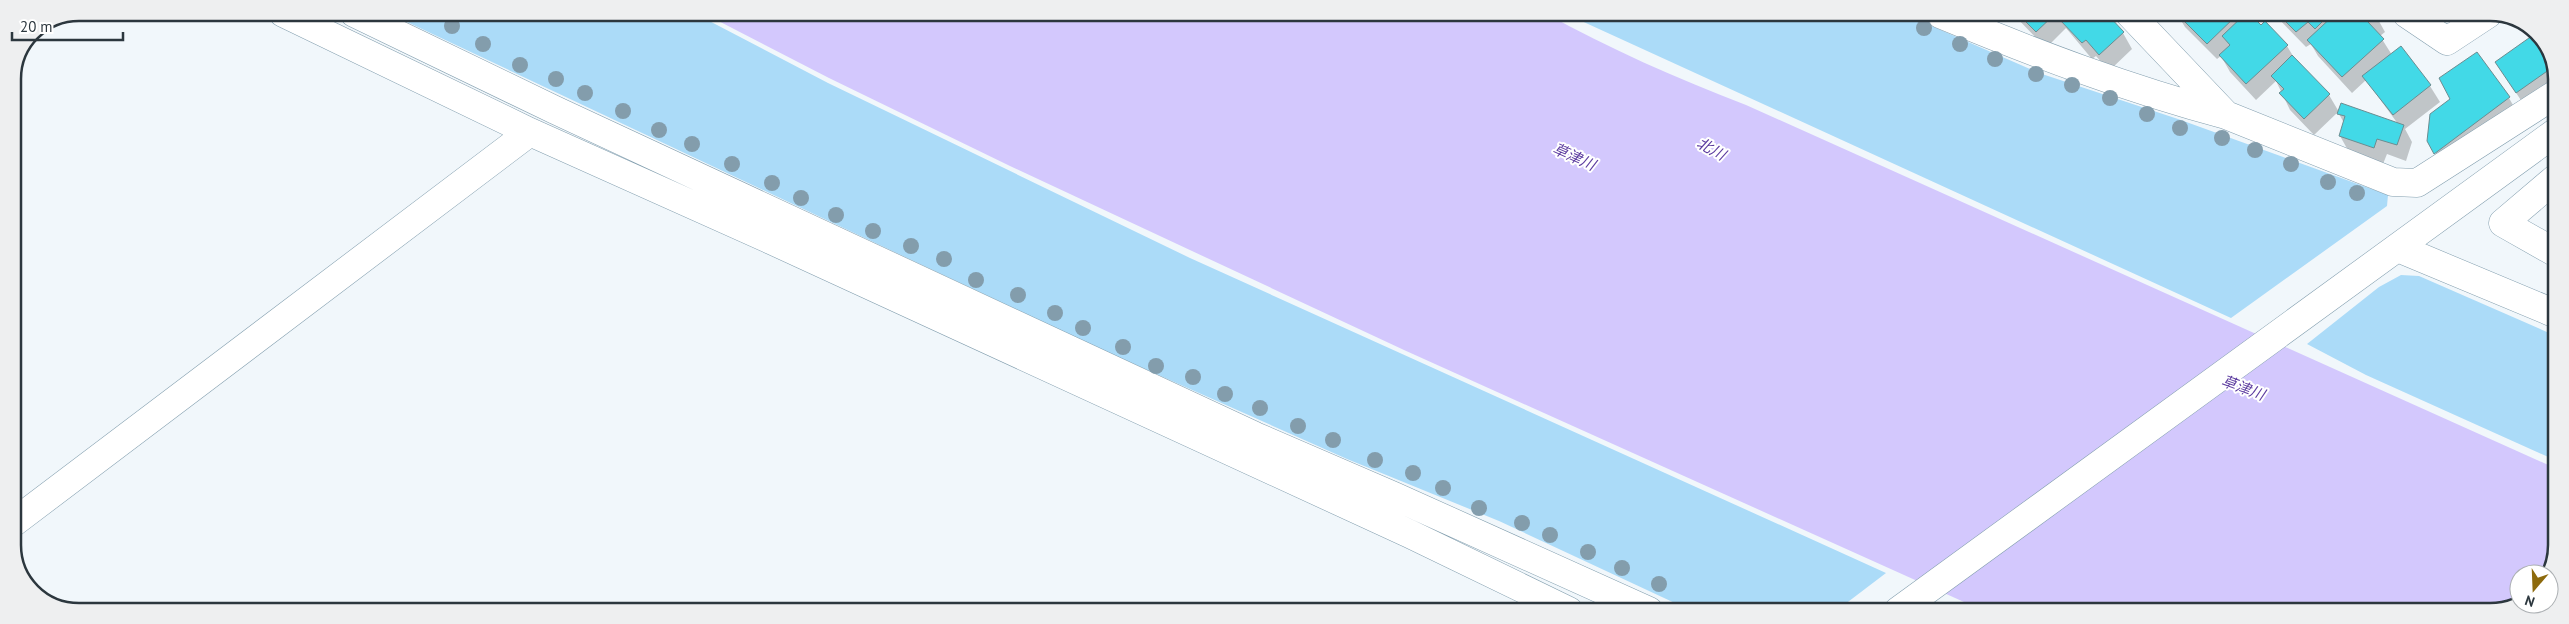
<svg xmlns="http://www.w3.org/2000/svg" width="2569" height="624" font-family="'PT Sans','Noto Sans JP',sans-serif">
  <style>
    .green { fill: #abdbf8 }
    .water { fill: #d3c8fd }
    .shadow { fill: #0003 }
    .building { fill: #42d9e7; stroke: #6b8d91 }
    .lines { fill: none; stroke-linecap: round; stroke-linejoin: round }
    .street-casing { stroke: #829eae; stroke-width: 29 }
    .street { stroke: #fff; stroke-width: 28 }
    .tree { fill: #839dac }
    .labels { text-anchor: middle; stroke-width: 4; stroke-linejoin: round; paint-order: stroke }
    .water-label { font-size: 15px; font-style: italic; fill: #5d3da0; stroke: #fff }
    .rim { fill: none; stroke: #2c373e; stroke-width: 2.5 }
  </style>
  <rect width="100%" height="100%" fill="#f1f7fb"/>
  <path class="green" d="M 388,13 L 694,13 L 828,83 L 1190,258 L 1886,573 L 1836,611 L 1692,611 L 1499,521 L 1347,459 L 1100,349 Z
    M 1564,13 L 1904,14 L 2039,73 L 2178,119 L 2388,195 L 2387,206 L 2231,318 Z
    M 2401,275 L 2419,276 L 2556,336 L 2555,460 L 2366,375 L 2307,344 L 2379,287 Z"/>
  <path class="water" d="M 703,13 L 1545,13 C 1610,49 1676,78 1746,105 L 2555,468 L 2555,558 L 2546,574 L 2519,574 L 2519,601 L 2490,611 L 1984,611 L 1404,350 L 1010,166 L 829,78 Z"/>
  <path class="shadow" d="M 1983,14 L 1991,14 L 1987,17 Z
    M 2013,14 L 2105,14 L 2123,33 L 2132,49 L 2109,71 L 2096,56 L 2092,59 L 2066,28 L 2046,48 Z
    M 2170,14 L 2240,14 L 2242,18 L 2248,14 L 2261,27 L 2287,46 L 2296,61 L 2329,95 L 2339,112 L 2398,124 L 2366,80 L 2352,93 L 2318,56 L 2311,44 L 2306,47 L 2274,14 L 2375,14 L 2385,32 L 2380,36 L 2392,55 L 2400,48 L 2430,86 L 2440,102 L 2405,129 L 2412,142 L 2406,161 L 2387,154 L 2383,164 L 2349,152 L 2340,136 L 2344,123 L 2338,112 L 2314,135 L 2290,110 L 2276,81 L 2256,100 L 2230,72 L 2221,56 L 2217,59 L 2185,27 L 2177,14 L 2173,17 Z
    M 2540,35 L 2556,75 L 2556,88 L 2526,108 L 2496,62 Z
    M 2509,98 L 2518,114 L 2445,169 L 2428,141 Z"/>
  <path class="building" d="M 2018,14 L 2055,14 L 2036,32 Z
    M 2064,14 L 2107,14 L 2124,32 L 2099,55 L 2086,40 L 2082,43 L 2059,19 Z
    M 2177,14 L 2238,14 L 2207,44 Z
    M 2245,14 L 2250,14 L 2261,25 L 2265,21 L 2288,45 L 2246,84 L 2219,55 L 2230,45 L 2222,36 Z
    M 2278,14 L 2330,14 L 2315,29 L 2308,22 L 2296,32 Z
    M 2335,14 L 2376,14 L 2368,22 L 2384,39 L 2342,77 L 2307,40 Z
    M 2536,33 L 2540,35 L 2553,67 L 2516,93 L 2495,62 Z
    M 2401,46 L 2431,85 L 2393,115 L 2362,76 Z
    M 2477,52 L 2510,97 L 2434,154 L 2427,141 L 2430,114 L 2450,99 L 2439,78 Z
    M 2292,55 L 2330,94 L 2304,119 L 2279,93 L 2284,89 L 2271,76 Z
    M 2341,103 L 2404,125 L 2397,145 L 2377,139 L 2374,148 L 2339,136 L 2345,116 L 2337,114 Z"/>
  <g class="lines">
    <defs>
      <path id="street" d="M 283,13 L 530,132 L 773,241 L 1410,534 L 1569,611
        M 354,13 L 555,110 L 1255,436 L 1394,496 L 1649,611
        M 1940,14 C 2034,53 2128,89 2226,115
        M 2130,14 L 2226,115 L 2393,182 L 2417,183 L 2556,94
        M 2407,14 L 2447,41 L 2488,14
        M 2398,248 L 2556,314
        M 2556,253 L 2503,223 L 2556,178
        M 13,523 L 530,132
        M 1898,611 L 2556,132"/>
    </defs>
    <use href="#street" class="street-casing"/>
    <use href="#street" class="street"/>
  </g>
  <g class="tree">
    <circle cx="452" cy="26" r="8"/>
    <circle cx="1924" cy="28" r="8"/>
    <circle cx="483" cy="44" r="8"/>
    <circle cx="1960" cy="44" r="8"/>
    <circle cx="1995" cy="59" r="8"/>
    <circle cx="520" cy="65" r="8"/>
    <circle cx="2036" cy="74" r="8"/>
    <circle cx="556" cy="79" r="8"/>
    <circle cx="2072" cy="85" r="8"/>
    <circle cx="585" cy="93" r="8"/>
    <circle cx="2110" cy="98" r="8"/>
    <circle cx="623" cy="111" r="8"/>
    <circle cx="2147" cy="114" r="8"/>
    <circle cx="2180" cy="128" r="8"/>
    <circle cx="659" cy="130" r="8"/>
    <circle cx="2222" cy="138" r="8"/>
    <circle cx="692" cy="144" r="8"/>
    <circle cx="2255" cy="150" r="8"/>
    <circle cx="732" cy="164" r="8"/>
    <circle cx="2291" cy="164" r="8"/>
    <circle cx="2328" cy="182" r="8"/>
    <circle cx="772" cy="183" r="8"/>
    <circle cx="2357" cy="193" r="8"/>
    <circle cx="801" cy="198" r="8"/>
    <circle cx="836" cy="215" r="8"/>
    <circle cx="873" cy="231" r="8"/>
    <circle cx="911" cy="246" r="8"/>
    <circle cx="944" cy="259" r="8"/>
    <circle cx="976" cy="280" r="8"/>
    <circle cx="1018" cy="295" r="8"/>
    <circle cx="1055" cy="313" r="8"/>
    <circle cx="1083" cy="328" r="8"/>
    <circle cx="1123" cy="347" r="8"/>
    <circle cx="1156" cy="366" r="8"/>
    <circle cx="1193" cy="377" r="8"/>
    <circle cx="1225" cy="394" r="8"/>
    <circle cx="1260" cy="408" r="8"/>
    <circle cx="1298" cy="426" r="8"/>
    <circle cx="1333" cy="440" r="8"/>
    <circle cx="1375" cy="460" r="8"/>
    <circle cx="1413" cy="473" r="8"/>
    <circle cx="1443" cy="488" r="8"/>
    <circle cx="1479" cy="508" r="8"/>
    <circle cx="1522" cy="523" r="8"/>
    <circle cx="1550" cy="535" r="8"/>
    <circle cx="1588" cy="552" r="8"/>
    <circle cx="1622" cy="568" r="8"/>
    <circle cx="1659" cy="584" r="8"/>
  </g>
  <g class="labels">
    <g class="water-label">
      <text transform="translate(1711 149) rotate(28)" y="5">北川</text>
      <text transform="translate(1574 157) rotate(24)" y="5">草津川</text>
      <text transform="translate(2243 388) rotate(20)" y="5">草津川</text>
    </g>
  </g>
  <path d="M0 0H2569V624H0ZM79 21H2490A58 58 0 0 1 2548 79V545A58 58 0 0 1 2490 603H79A58 58 0 0 1 21 545V79A58 58 0 0 1 79 21Z" fill="#eeeff0" fill-rule="evenodd"/>
  <path class="rim" d="M79 21H2490A58 58 0 0 1 2548 79V545A58 58 0 0 1 2490 603H79A58 58 0 0 1 21 545V79A58 58 0 0 1 79 21Z"/>
  <g transform="translate(2534 589) rotate(199)"><circle r="24" fill="#ffffff" stroke="#abafb2"/>
  <path d="M0-4L9 19L0 12L-9 19Z" fill="#8d6a0d"/>
  <text y="-8" font-size="14" font-weight="bold" text-anchor="middle" fill="#2c373e">N</text>
  </g>
  <path d="M12 32v8h111v-8" fill="none" stroke="#2c373e" stroke-width="2.5"/>
  <text x="20" y="32" font-size="15" fill="#2c373e" stroke="#ffffff" stroke-width="4" paint-order="stroke">20 m</text>
</svg>
